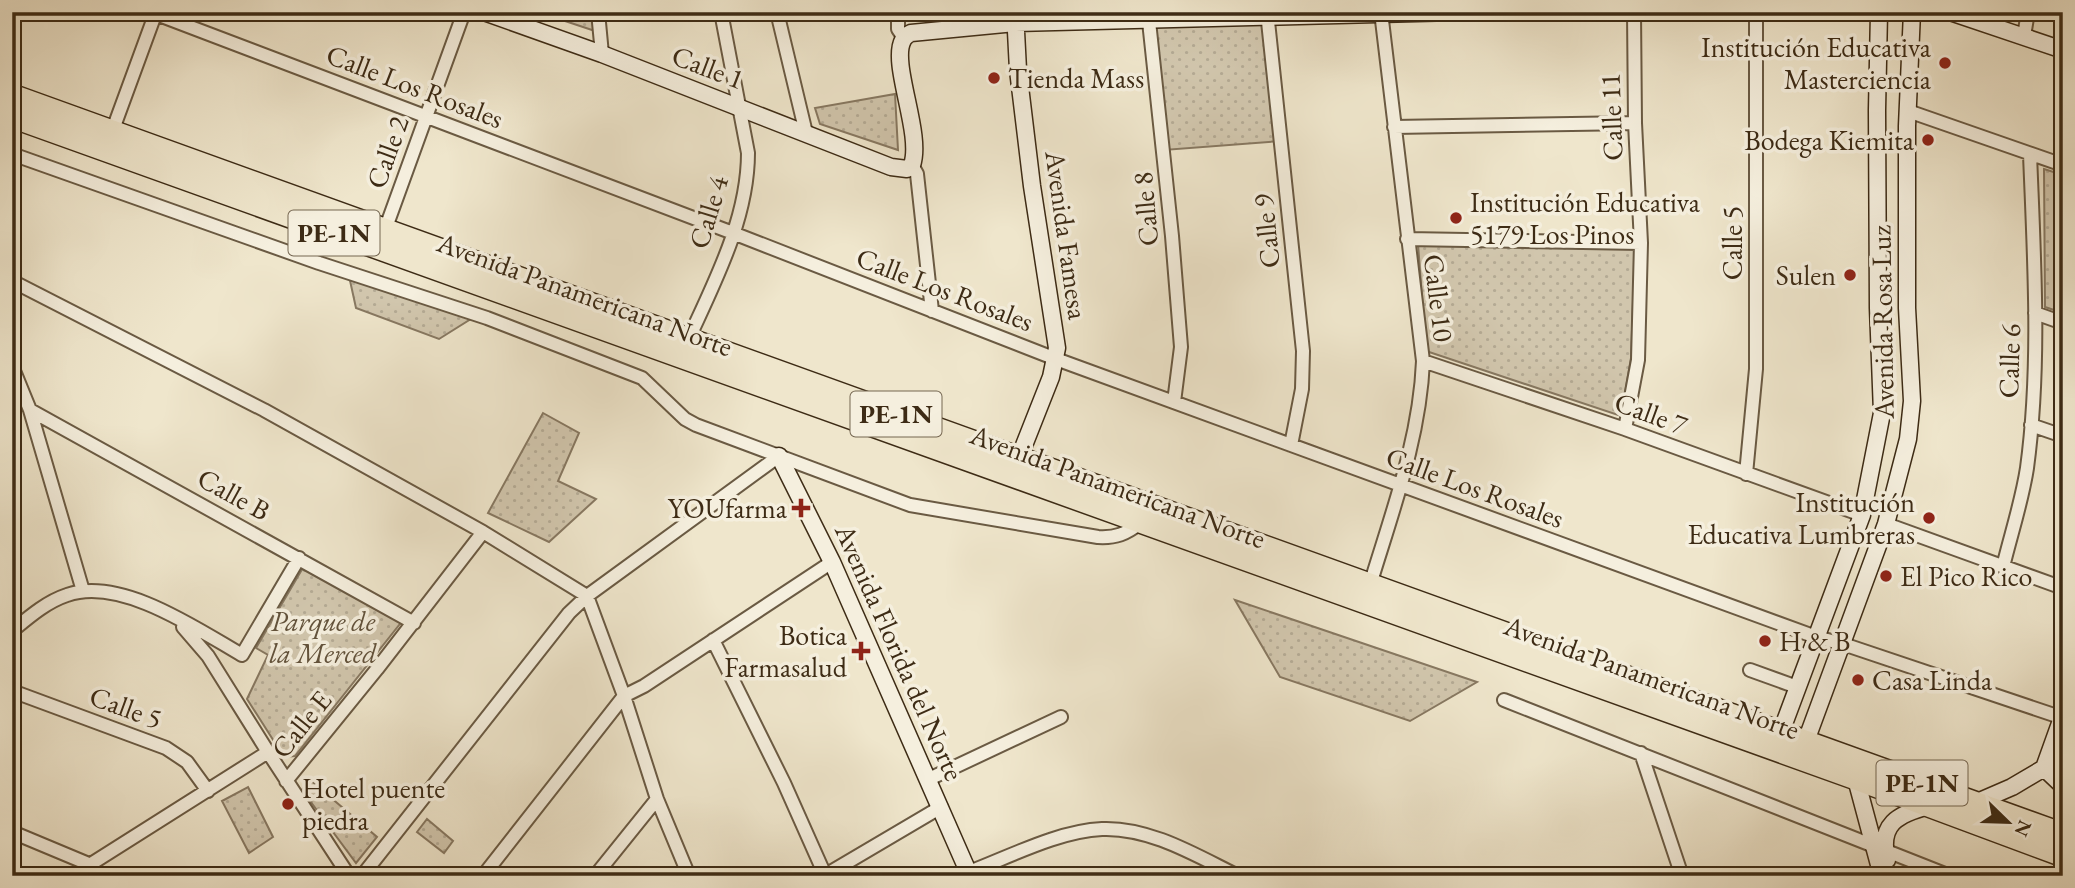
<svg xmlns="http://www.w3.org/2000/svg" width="2075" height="888" font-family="'EB Garamond',serif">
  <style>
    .grass { fill: url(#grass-dots); stroke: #877861; stroke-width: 2 }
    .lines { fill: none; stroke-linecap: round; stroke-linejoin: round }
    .street-casing { stroke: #6a5a43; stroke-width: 16 }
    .secondary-casing { stroke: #3d2b15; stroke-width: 19 }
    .highway-casing { stroke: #3d2b15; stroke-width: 24 }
    .street { stroke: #f5efde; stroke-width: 12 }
    .secondary { stroke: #f5efde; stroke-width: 16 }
    .highway { stroke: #efe6cc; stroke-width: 21 }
    .poi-dot { fill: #8f2418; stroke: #f5efde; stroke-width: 2.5 }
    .labels { text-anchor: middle; stroke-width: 7; stroke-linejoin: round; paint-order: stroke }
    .shield { fill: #f5efde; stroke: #746651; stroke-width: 2 }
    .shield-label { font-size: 26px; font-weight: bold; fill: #3d2b15 }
    .poi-label { font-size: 28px; fill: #3d2b15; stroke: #f5efde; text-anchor: end }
    .street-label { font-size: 28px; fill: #3d2b15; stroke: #f5efde }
    .park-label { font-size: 28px; font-style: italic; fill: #62523b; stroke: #f5efde }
  </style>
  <defs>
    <pattern id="grass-dots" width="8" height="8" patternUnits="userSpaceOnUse" patternTransform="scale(1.75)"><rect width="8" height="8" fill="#d1c6ad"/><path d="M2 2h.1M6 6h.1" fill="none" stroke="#b4aa94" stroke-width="1.8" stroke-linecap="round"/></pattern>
  </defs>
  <rect width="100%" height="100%" fill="#efe6cc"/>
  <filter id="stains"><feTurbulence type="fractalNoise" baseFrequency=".00286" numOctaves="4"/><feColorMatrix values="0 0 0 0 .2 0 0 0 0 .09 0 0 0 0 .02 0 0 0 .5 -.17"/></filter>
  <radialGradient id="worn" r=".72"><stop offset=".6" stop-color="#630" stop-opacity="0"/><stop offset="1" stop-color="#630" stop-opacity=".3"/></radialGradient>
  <path class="grass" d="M 538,12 L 595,12 L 598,32 Z
    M 1268,17 L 1281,141 L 1164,150 L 1148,20 Z
    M 895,94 L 898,150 L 820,124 L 815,108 Z
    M 2044,169 L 2063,175 L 2063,313 L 2045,307 Z
    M 1418,244 L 1635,247 L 1631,358 L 1621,416 L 1426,351 Z
    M 349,276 L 474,317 L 439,339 L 356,308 Z
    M 543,413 L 579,433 L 558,481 L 596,499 L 549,542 L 488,513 Z
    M 304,566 L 403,620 L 295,756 L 284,757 L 247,699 L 268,655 L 256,648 Z
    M 1235,600 L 1477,682 L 1410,721 L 1280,677 Z
    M 309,779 L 377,837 L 356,863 L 302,790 Z
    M 248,787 L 273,837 L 249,853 L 222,801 Z
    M 427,819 L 453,841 L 444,853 L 417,832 Z"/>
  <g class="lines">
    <defs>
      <path id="street" d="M 151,12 L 733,233 L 1056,359 L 1816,637 L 1843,644 L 2063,718
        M 598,12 L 602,54
        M 777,12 L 806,133
        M 898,12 L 898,29 L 904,38
        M 1148,12 L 1172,236 L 1181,347 L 1174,402
        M 1267,12 L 1303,351 L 1302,389 L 1291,445
        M 2024,36 L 2028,12
        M 1908,111 L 2063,165
        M 1394,127 L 1635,123
        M 112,132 L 156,12
        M 12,154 L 319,263 L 487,318 L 642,378 L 685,419 L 696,425 L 910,505 L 1098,537 C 1116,538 1126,534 1140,523
        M 912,165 L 917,174 L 932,311
        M 385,230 L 464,12
        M 1407,239 L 1641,243
        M 12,281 L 264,410 L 483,532 L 587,596 L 624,696 L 657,799 L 689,876
        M 2035,313 L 2063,323
        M 689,338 C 715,281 748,218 748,153 L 721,12
        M 1423,361 L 1625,429 L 1862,515
        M 12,366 L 30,410 L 83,591
        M 30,410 L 414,623
        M 2031,425 L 2063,436
        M 1625,429 L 1638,360 L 1641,243 L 1635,123 L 1634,12
        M 1746,474 L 1756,369 L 1756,12
        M 1886,524 L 2063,588
        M 2003,567 C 2011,534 2022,501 2027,468 C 2041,364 2034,258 2030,154
        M 1370,585 C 1392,512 1420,438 1423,361 L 1381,12
        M 183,627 L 208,656 L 268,752 L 349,876
        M 12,631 C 29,617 46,602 67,595 C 120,576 197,629 242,655 L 299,558
        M 713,640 L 784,783 L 825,875
        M 1750,670 L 1797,687
        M 12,691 L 166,748 L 187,762 L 208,791
        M 1504,700 L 1950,876
        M 1641,753 L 1682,876
        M 929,779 L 1061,717
        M 286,781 L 377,669 L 483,532
        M 12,832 L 91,865
        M 969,872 C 1009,857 1058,831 1102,829 C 1150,827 1197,856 1238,876
        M 72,876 L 268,752
        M 362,876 L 569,613 L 587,596 L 779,456
        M 483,876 L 624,696 L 644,686 L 832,562
        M 595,876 L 657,799
        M 824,876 L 941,807"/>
      <path id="secondary" d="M 484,12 L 602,54 L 891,167 L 907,169 L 912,165 C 923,134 890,63 903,40 C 905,36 907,35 911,33 L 1015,23 L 1456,12
        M 1015,12 L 1018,70 L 1032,186 L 1057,348 L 1051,377 L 1019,458
        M 1950,12 L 2063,50
        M 779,456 L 832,562 L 970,876
        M 1781,732 L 1862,515 L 1882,413 L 1878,308 L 1877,110 L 1879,12
        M 1806,741 L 1886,524 L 1908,439 L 1912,401 L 1907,308 L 1907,126 L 1912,12
        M 2044,768 L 2063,786
        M 1856,779 L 1882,876
        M 1975,803 L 2012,787 L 2044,768 L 2063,715
        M 1887,860 C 1878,824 1898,814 1929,806"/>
      <path id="highway" d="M 12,95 L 2063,834
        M 12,117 L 1856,779 L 2063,856"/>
    </defs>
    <use href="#street" class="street-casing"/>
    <use href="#secondary" class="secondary-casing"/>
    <use href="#highway" class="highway-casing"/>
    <use href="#street" class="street"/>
    <use href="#secondary" class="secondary"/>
    <use href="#highway" class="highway"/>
  </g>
  <g class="poi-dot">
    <circle cx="1945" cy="63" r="7"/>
    <circle cx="994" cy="78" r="7"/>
    <circle cx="1928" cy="140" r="7"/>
    <circle cx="1456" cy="218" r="7"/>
    <circle cx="1850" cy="275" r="7"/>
    <path d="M797.5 497.5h7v7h7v7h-7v7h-7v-7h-7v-7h7z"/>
    <circle cx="1929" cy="518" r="7"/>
    <circle cx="1886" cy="576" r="7"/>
    <circle cx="1765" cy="641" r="7"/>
    <path d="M857.5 640.5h7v7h7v7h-7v7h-7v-7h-7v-7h7z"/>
    <circle cx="1858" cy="680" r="7"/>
    <circle cx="288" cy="804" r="7"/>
  </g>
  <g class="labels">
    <g class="shield">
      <rect x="288.5" y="210.5" width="91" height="45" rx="5"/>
      <rect x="850.5" y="391.5" width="91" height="45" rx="5"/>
      <rect x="1876.5" y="760.5" width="91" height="45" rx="5"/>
    </g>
    <g class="shield-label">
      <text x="334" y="242">PE-1N</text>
      <text x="896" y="423">PE-1N</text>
      <text x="1922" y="792">PE-1N</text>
    </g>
    <g class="poi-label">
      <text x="1931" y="57">Institución Educativa<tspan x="1931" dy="32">Masterciencia</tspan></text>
      <text x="1008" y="88" text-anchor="start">Tienda Mass</text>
      <text x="1914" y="150">Bodega Kiemita</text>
      <text x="1470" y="212" text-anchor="start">Institución Educativa<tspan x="1470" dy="32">5179 Los Pinos</tspan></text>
      <text x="1836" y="285">Sulen</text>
      <text x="1915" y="512">Institución<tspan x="1915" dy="32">Educativa Lumbreras</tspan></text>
      <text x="787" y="518">YOUfarma</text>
      <text x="1900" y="586" text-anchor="start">El Pico Rico</text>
      <text x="847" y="645">Botica<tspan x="847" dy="32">Farmasalud</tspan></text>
      <text x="1779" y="651" text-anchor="start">H &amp; B</text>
      <text x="1872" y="690" text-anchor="start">Casa Linda</text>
      <text x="302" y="798" text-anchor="start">Hotel puente<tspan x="302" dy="32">piedra</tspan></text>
    </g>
    <g class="street-label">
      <text transform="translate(708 67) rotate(21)" y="10">Calle 1</text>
      <text transform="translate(415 86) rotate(21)" y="10">Calle Los Rosales</text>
      <text transform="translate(1611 117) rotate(-92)" y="10">Calle 11</text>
      <text transform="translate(387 152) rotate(-70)" y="10">Calle 2</text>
      <text transform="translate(1145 209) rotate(-95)" y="10">Calle 8</text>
      <text transform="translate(708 212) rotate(-73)" y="10">Calle 4</text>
      <text transform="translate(1266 231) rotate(-96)" y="10">Calle 9</text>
      <text transform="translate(1067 235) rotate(82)" y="10">Avenida Famesa</text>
      <text transform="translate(1732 243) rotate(-90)" y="10">Calle 5</text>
      <text transform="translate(945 289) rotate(21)" y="10">Calle Los Rosales</text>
      <text transform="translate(585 294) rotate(20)" y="10">Avenida Panamericana Norte</text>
      <text transform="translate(1439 298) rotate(83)" y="10">Calle 10</text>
      <text transform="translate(1882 322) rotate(-91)" y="10">Avenida Rosa Luz</text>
      <text transform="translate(2009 361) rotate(-88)" y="10">Calle 6</text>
      <text transform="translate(1651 413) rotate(20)" y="10">Calle 7</text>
      <text transform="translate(1118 486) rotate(20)" y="10">Avenida Panamericana Norte</text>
      <text transform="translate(1475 487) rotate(20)" y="10">Calle Los Rosales</text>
      <text transform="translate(234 494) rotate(29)" y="10">Calle B</text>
      <text transform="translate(900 652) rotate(66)" y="10">Avenida Florida del Norte</text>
      <text transform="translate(1652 677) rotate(20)" y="10">Avenida Panamericana Norte</text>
      <text transform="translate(126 707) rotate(20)" y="10">Calle 5</text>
      <text transform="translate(301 724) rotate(-51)" y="10">Calle E</text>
    </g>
    <g class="park-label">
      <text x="323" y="631">Parque de<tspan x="323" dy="32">la Merced</tspan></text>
    </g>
  </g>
  <rect width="2075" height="888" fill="none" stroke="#efe6cc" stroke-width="42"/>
  <rect x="14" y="14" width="2047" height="860" fill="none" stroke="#3d2b15" stroke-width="3.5"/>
  <rect x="21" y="21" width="2033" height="846" fill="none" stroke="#3d2b15" stroke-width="2"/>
  <g transform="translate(2008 822) rotate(113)" stroke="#f5efde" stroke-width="5" paint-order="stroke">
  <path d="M0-5L12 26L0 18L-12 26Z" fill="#3d2b15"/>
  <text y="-10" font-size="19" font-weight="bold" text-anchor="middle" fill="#3d2b15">N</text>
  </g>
  <rect width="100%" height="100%" filter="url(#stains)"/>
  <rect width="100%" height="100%" fill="url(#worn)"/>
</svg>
